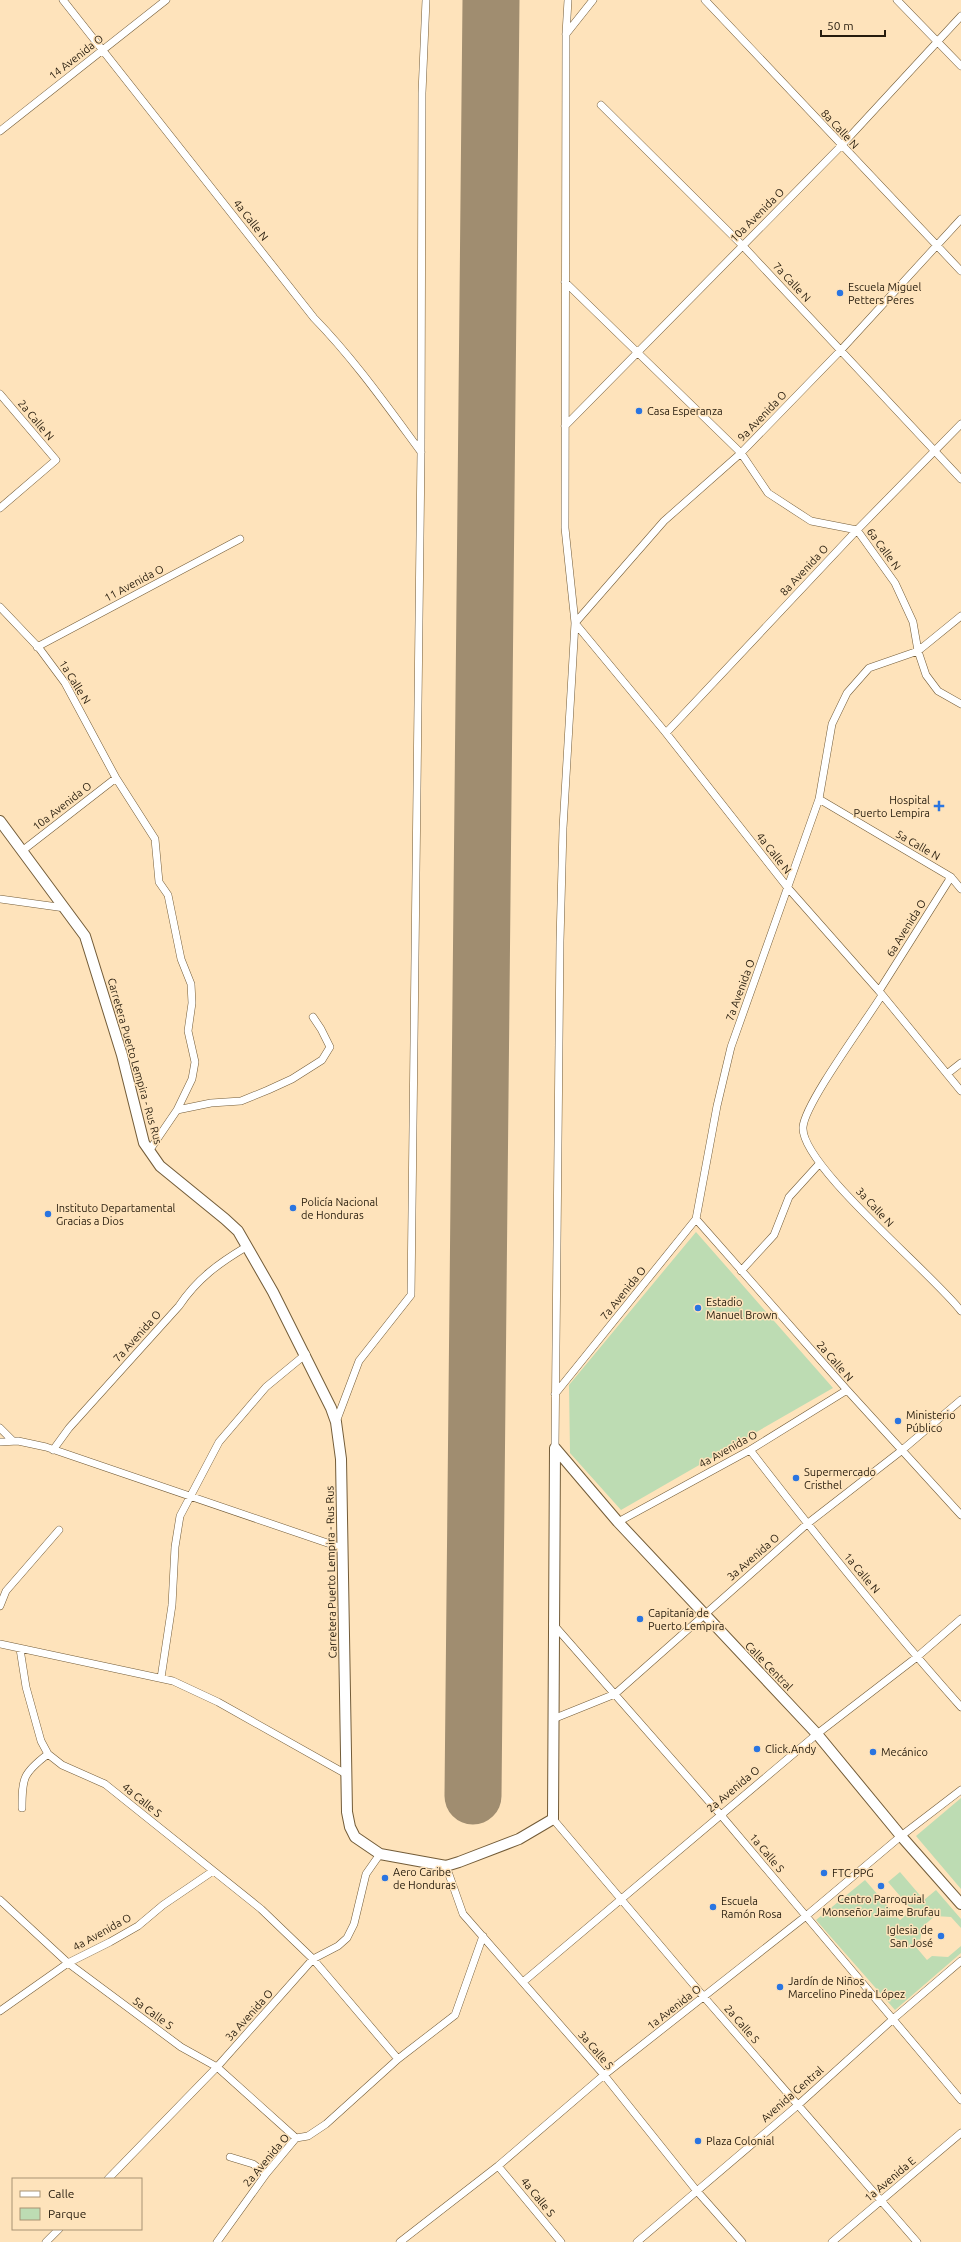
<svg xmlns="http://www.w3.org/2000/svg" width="961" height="2242" font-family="Ubuntu,sans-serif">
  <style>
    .green { fill: #bddcb3 }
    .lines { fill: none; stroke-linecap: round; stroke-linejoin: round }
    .runway { stroke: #a08d70; stroke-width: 57 }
    .street-casing { stroke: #735c38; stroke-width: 8 }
    .secondary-casing { stroke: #735c38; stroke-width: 12 }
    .street { stroke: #fff; stroke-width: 7 }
    .secondary { stroke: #fff; stroke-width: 10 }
    .poi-dot { fill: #2a75e1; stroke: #fee3bb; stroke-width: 1.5 }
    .labels { text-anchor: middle; stroke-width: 3; stroke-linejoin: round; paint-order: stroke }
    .street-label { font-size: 11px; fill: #261c0d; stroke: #fee3bb }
    .poi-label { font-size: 11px; fill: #261c0d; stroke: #fee3bb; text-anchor: start }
  </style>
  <rect width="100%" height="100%" fill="#fee3bb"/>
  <path class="green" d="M 696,1232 L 833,1388 L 621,1510 L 570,1453 L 569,1385 Z
    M 961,1798 L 961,1889 L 916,1836 Z
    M 900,1872 L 924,1900 L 936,1890 L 961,1919 L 961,1928 L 951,1917 L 935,1916 L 922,1927 L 920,1943 L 916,1947 L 927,1960 L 932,1956 L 948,1957 L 961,1946 L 961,1953 L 895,2010 L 816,1920 L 865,1880 L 900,1920 L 912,1910 L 888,1882 Z"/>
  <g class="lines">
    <path class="runway" d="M 473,1796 L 491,0"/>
    <defs>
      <path id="street" d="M 63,0 L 314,318 C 354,359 387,406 421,452
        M 705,0 L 961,271
        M 897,0 L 961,66
        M 566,34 L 593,0
        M 601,105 L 742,245 L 961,479
        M 0,131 L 166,0
        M 961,219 L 841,350 L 741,453 L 664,521 L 575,623 L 666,733 L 788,888 L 879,991 L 961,1091
        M 565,282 L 741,453 L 768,493 L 811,521 L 857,530 L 895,583 L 913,622 L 918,651 L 926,675 L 938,691 L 961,704
        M 0,394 L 56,460 L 0,508
        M 565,426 L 841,146 L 961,16
        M 0,607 L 39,648 L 65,683 L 116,778 L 155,839 L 159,882 L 168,895 L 181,959 L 191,984 L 192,1003 L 188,1031 L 195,1062 L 192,1079 L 177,1110
        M 37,647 L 240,539
        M 666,733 L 857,530 L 961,424
        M 819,799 L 951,877 L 961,889
        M 22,851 L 116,778
        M 0,899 L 65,908
        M 879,991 L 951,877
        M 882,995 C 866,1021 805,1103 803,1127 C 800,1165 934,1275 961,1311
        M 947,1074 L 961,1063
        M 149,1151 L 177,1110 L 211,1103 L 241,1101 L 268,1090 L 292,1079 L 322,1060 L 330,1047 L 321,1029 L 313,1017
        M 696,1219 L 847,1390 L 961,1515
        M 741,1271 L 774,1235 L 789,1197 L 819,1164
        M 555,1394 L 696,1219 L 717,1106 L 731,1047 L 819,799 L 832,724 L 847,693 L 869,668 L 918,651 L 961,616
        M 336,1422 L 359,1361 L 411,1295 L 421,452 L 422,93 L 426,0
        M 0,1428 L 13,1441
        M 0,1442 L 18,1441 L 46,1447 L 342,1548
        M 555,1448 L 560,941 L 563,828 L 575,623 L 565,528 L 566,34 L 568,0
        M 53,1450 L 69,1428 L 179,1306 C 197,1279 219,1263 246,1247
        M 750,1450 C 818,1538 887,1624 961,1707
        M 618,1522 L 750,1450 L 847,1390
        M 0,1606 L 6,1591 L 59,1530
        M 553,1624 L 720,1814 L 961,2100
        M 0,1644 L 173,1681 L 218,1702 L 346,1774
        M 20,1649 L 26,1687 L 41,1741 L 48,1754 L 62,1765 L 105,1784 L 261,1909 L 313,1959 L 398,2059
        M 161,1678 L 172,1605 L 175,1547 L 180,1516 L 219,1442 L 266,1387 L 306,1354
        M 553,1719 L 615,1694 L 807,1524 L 901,1451 L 961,1400
        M 22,1808 C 22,1778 23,1773 48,1754
        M 553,1819 L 704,1997 L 917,2242
        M 446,1866 L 463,1914 L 604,2075 L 696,2190 L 742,2242
        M 0,1900 L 68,1963 L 181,2047 L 217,2067 L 296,2138
        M 523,1982 L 817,1734 L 917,1657 L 961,1619
        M 0,2011 L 68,1963 L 110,1942 L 138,1926 L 163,1905 L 213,1871
        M 230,2157 L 253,2164 L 266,2174
        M 498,2166 L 561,2242
        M 108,2179 L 217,2067 L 313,1959 L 338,1946 L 347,1938 L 354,1924 L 366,1874 L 380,1854
        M 46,2242 L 59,2229
        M 217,2242 L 266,2174 L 296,2138 L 308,2136 L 326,2124 L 398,2059 L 455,2015 L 483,1936
        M 400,2242 L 498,2166 L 604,2075 L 806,1916 L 901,1836 L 961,1790
        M 637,2242 L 798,2105 L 892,2020 L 961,1961
        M 832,2242 L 961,2133"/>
      <path id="secondary" d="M 0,821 L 85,936 L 122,1055 L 144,1143 L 160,1166 L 225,1219 L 238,1231 L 273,1292 L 331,1408 L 336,1422 L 341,1459 L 347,1812 L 350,1827 L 355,1837 L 380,1854 L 446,1866 L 459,1862 L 519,1839 L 553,1819 L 555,1448
        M 555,1448 L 618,1522 L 817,1734 L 901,1836 L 961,1904"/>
    </defs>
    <use href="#street" class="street-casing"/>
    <use href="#secondary" class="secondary-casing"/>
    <use href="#street" class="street"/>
    <use href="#secondary" class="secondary"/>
  </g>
  <g class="poi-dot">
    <circle cx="840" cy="293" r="4"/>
    <circle cx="639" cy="411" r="4"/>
    <path d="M937 800h4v4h4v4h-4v4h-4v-4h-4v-4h4z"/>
    <circle cx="293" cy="1208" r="4"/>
    <circle cx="48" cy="1214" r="4"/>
    <circle cx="698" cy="1308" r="4"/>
    <circle cx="898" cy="1421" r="4"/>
    <circle cx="796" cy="1478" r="4"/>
    <circle cx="640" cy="1619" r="4"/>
    <circle cx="757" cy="1749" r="4"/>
    <circle cx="873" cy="1752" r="4"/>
    <circle cx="824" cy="1873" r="4"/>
    <circle cx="385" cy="1878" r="4"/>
    <circle cx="881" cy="1886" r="4"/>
    <circle cx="713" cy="1907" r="4"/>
    <circle cx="941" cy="1936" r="4"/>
    <circle cx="780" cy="1987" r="4"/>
    <circle cx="698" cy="2141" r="4"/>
  </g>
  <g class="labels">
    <g class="street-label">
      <text transform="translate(76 57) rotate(-38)" y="4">14 Avenida O</text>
      <text transform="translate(840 129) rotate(47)" y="4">8a Calle N</text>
      <text transform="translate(757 215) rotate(-45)" y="4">10a Avenida O</text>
      <text transform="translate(251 220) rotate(52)" y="4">4a Calle N</text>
      <text transform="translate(792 282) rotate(47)" y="4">7a Calle N</text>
      <text transform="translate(762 416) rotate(-46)" y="4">9a Avenida O</text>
      <text transform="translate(36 420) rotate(50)" y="4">2a Calle N</text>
      <text transform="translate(884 549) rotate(54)" y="4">6a Calle N</text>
      <text transform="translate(804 570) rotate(-47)" y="4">8a Avenida O</text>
      <text transform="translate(134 583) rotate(-28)" y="4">11 Avenida O</text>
      <text transform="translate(75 682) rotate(58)" y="4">1a Calle N</text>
      <text transform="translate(62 806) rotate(-38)" y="4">10a Avenida O</text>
      <text transform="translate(918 845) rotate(30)" y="4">5a Calle N</text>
      <text transform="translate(774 853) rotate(52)" y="4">4a Calle N</text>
      <text transform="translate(906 928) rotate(-58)" y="4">6a Avenida O</text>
      <text transform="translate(740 990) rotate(-70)" y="4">7a Avenida O</text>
      <text transform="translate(135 1061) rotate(74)" y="4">Carretera Puerto Lempira - Rus Rus</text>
      <text transform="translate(875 1207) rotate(47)" y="4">3a Calle N</text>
      <text transform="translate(623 1293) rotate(-51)" y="4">7a Avenida O</text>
      <text transform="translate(137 1336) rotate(-48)" y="4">7a Avenida O</text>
      <text transform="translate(835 1361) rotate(49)" y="4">2a Calle N</text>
      <text transform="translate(728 1449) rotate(-29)" y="4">4a Avenida O</text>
      <text transform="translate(753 1557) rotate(-41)" y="4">3a Avenida O</text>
      <text transform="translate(331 1572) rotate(-91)" y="4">Carretera Puerto Lempira - Rus Rus</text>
      <text transform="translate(862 1573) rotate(50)" y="4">1a Calle N</text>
      <text transform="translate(769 1666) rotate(46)" y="4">Calle Central</text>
      <text transform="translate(733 1789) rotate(-40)" y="4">2a Avenida O</text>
      <text transform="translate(142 1800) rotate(39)" y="4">4a Calle S</text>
      <text transform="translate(767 1853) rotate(50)" y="4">1a Calle S</text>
      <text transform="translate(102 1932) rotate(-29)" y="4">4a Avenida O</text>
      <text transform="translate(674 2007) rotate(-38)" y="4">1a Avenida O</text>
      <text transform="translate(153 2013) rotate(36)" y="4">5a Calle S</text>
      <text transform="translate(249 2015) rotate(-48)" y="4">3a Avenida O</text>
      <text transform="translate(742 2024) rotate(49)" y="4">2a Calle S</text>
      <text transform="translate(596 2050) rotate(49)" y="4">3a Calle S</text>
      <text transform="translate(792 2094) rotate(-41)" y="4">Avenida Central</text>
      <text transform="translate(266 2160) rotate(-50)" y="4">2a Avenida O</text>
      <text transform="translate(890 2179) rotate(-40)" y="4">1a Avenida E</text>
      <text transform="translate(538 2197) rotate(51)" y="4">4a Calle S</text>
    </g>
    <g class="poi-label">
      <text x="848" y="291">Escuela Miguel<tspan x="848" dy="13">Petters Peres</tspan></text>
      <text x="647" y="415">Casa Esperanza</text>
      <text x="930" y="804" text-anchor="end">Hospital<tspan x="930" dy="13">Puerto Lempira</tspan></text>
      <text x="301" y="1206">Policía Nacional<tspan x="301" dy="13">de Honduras</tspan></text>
      <text x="56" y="1212">Instituto Departamental<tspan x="56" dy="13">Gracias a Dios</tspan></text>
      <text x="706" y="1306">Estadio<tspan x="706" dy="13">Manuel Brown</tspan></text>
      <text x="906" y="1419">Ministerio<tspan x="906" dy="13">Público</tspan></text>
      <text x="804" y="1476">Supermercado<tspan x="804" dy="13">Cristhel</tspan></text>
      <text x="648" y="1617">Capitanía de<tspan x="648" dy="13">Puerto Lempira</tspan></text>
      <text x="765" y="1753">Click.Andy</text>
      <text x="881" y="1756">Mecánico</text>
      <text x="393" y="1876">Aero Caribe<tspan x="393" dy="13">de Honduras</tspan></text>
      <text x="832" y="1877">FTC PPG</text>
      <text x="881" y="1903" text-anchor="middle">Centro Parroquial<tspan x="881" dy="13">Monseñor Jaime Brufau</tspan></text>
      <text x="721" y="1905">Escuela<tspan x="721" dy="13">Ramón Rosa</tspan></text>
      <text x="933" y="1934" text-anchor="end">Iglesia de<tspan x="933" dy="13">San José</tspan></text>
      <text x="788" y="1985">Jardín de Niños<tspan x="788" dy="13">Marcelino Pineda López</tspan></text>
      <text x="706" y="2145">Plaza Colonial</text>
    </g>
  </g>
  <rect x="12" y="2178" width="130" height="52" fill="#fee3bb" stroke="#a89375"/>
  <rect x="20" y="2191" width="20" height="6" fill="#ffffff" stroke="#a89375"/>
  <text x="48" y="2198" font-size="12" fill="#261c0d">Calle</text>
  <rect x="20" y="2208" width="20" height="12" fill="#bddcb3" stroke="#a89375"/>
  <text x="48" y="2218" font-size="12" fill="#261c0d">Parque</text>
  <path d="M821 30v6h64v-6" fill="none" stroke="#261c0d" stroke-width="2"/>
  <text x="827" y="30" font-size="12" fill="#261c0d" stroke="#fee3bb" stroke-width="3" paint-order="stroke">50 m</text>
</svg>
